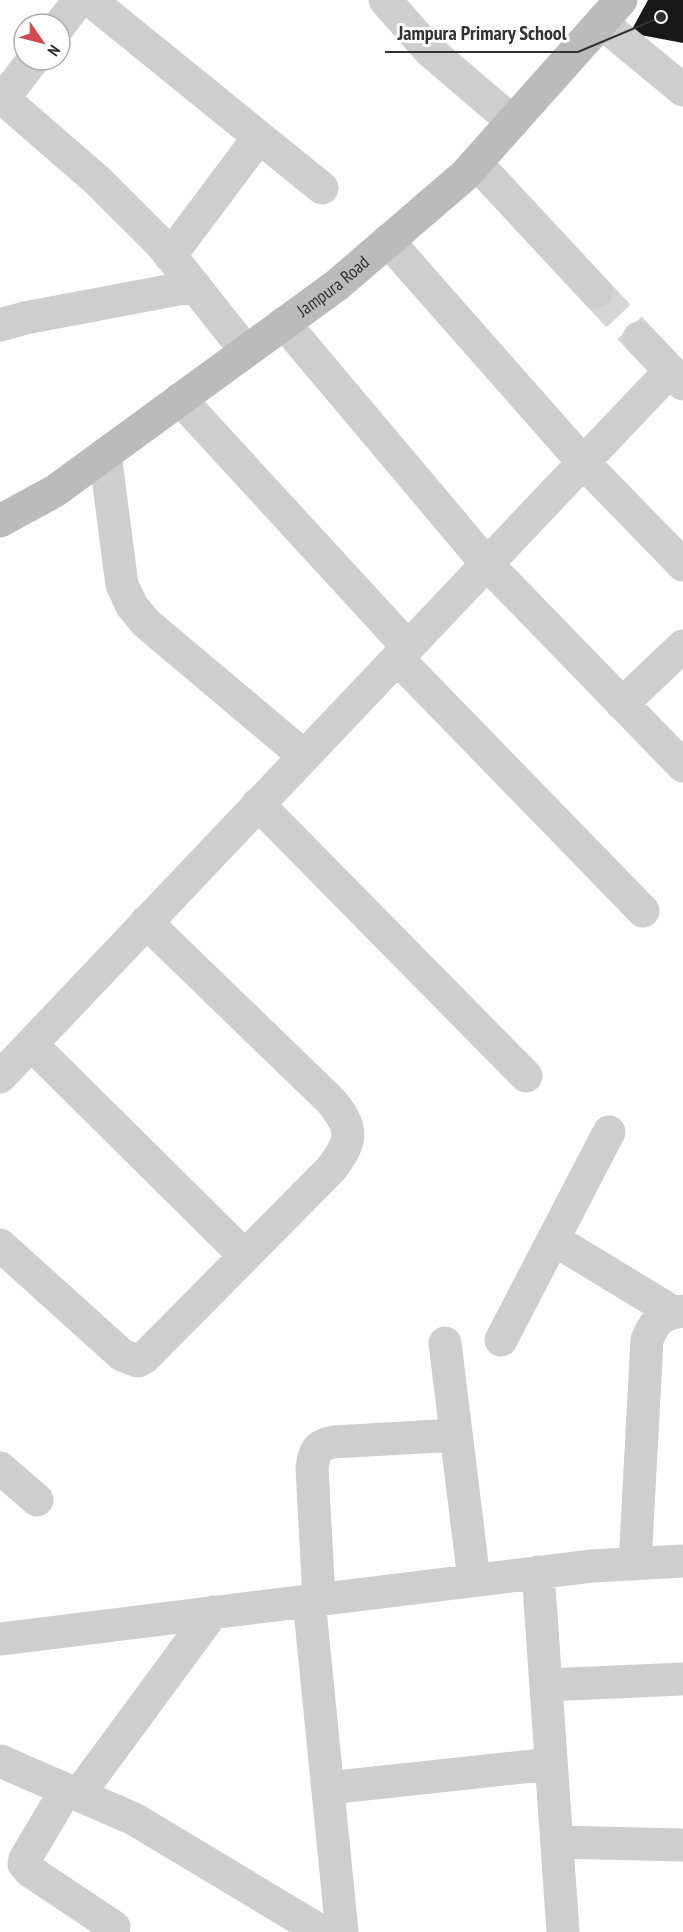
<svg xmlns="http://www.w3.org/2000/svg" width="683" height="1932" font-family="'PT Sans Narrow',sans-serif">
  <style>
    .building { fill: #181818 }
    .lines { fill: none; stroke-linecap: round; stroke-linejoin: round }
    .street-tunnel { stroke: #d6d6d6; stroke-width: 33; stroke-dasharray: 33 16; stroke-linecap: butt }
    .street { stroke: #cecece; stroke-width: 33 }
    .secondary { stroke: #bbb; stroke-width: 33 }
    .labels { text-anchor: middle; stroke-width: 6; stroke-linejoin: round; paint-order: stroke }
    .street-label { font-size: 18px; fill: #313131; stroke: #fff }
    .leader { fill: none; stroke: #313131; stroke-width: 2 }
    .callout-dot { fill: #313131; stroke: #fff; stroke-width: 2 }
    .callout-label { font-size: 20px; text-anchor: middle; font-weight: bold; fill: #313131; stroke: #fff; stroke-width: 6; stroke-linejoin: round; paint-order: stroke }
  </style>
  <rect width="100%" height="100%" fill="#fff"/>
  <path class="building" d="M 648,0 L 683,0 L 683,43 L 630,33 Z"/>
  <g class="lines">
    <path class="street-tunnel" d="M 596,292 L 639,338"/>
    <path class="street" d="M 90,0 L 322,188
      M 385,0 L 430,51 L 513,122
      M 602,23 L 683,90
      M 60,25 L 79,0
      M 0,96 L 98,181 L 162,245 L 246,351
      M 3,99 L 33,60
      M 476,163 L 596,292
      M 388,241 L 582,461 L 683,565
      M 170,256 L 259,137
      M 284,323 L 486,563 L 683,766
      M 0,325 L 25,318 L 195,286
      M 639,338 L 683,384
      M 180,399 L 407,646
      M 105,454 L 122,585 L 132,606 L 146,623 L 304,756
      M 397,658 L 643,911
      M 622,704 L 683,646
      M 258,804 L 526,1076
      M 31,1044 L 245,1256
      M 0,1077 L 670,371
      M 553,1239 L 673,1312
      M 0,1245 L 122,1355 L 138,1361 L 145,1357 L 331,1169 C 353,1140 354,1129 331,1101 L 146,922
      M 501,1340 L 609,1132
      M 445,1343 L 474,1580
      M 0,1468 L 37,1500
      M 635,1564 L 647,1340 C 655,1320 661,1314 683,1311
      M 538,1572 L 563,1932
      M 319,1599 L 312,1468 C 315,1451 316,1445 334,1442 L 456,1435
      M 309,1600 L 342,1932
      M 0,1639 L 592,1566 L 683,1561
      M 546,1685 L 683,1679
      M 0,1761 L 134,1819 L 322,1932
      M 328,1788 L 551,1764
      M 66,1790 L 25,1859 L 24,1864 L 30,1871 L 114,1927
      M 79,1794 L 213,1612
      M 557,1842 L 683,1845"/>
    <path class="secondary" id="s1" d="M 0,521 L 55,491 L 337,285 L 465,175 L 621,0"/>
  </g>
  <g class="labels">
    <g class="street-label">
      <text dy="6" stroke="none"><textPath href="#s1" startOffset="408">Jampura Road</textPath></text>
    </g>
  </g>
  <path class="leader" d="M661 17L578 52H385"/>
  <circle class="callout-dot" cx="661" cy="17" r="6"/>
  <g class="callout-label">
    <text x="482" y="40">Jampura Primary School</text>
  </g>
  <g transform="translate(42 42) rotate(125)"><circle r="28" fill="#ffffff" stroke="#adadad" stroke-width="1.5"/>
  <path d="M0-4.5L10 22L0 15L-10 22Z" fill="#d14b50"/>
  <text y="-9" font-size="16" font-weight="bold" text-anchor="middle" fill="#313131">N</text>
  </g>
</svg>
